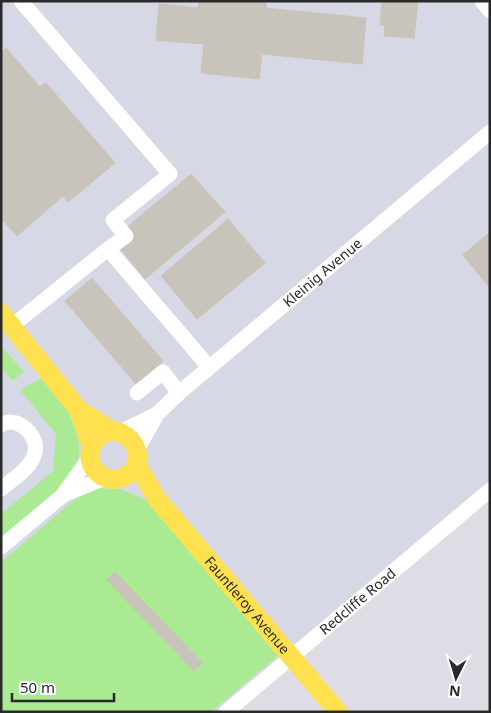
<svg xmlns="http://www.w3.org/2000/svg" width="491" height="713" font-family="'Noto Sans',sans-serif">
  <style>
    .industrial { fill: #e0dce6 }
    .airport { fill: #d7d8e6 }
    .green { fill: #aaea92 }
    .building { fill: #c9c4bb; stroke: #cac3b4 }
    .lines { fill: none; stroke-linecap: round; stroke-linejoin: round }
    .minor { stroke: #fff; stroke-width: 15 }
    .major { stroke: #ffe14f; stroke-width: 19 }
    .labels { text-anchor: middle; stroke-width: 5; stroke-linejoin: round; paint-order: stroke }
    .street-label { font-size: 14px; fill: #2a2a2a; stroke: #fff }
  </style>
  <rect width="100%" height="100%" fill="#eee7db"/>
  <path class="industrial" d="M 490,490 L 490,712 L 226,712 Z"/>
  <path class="airport" d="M 1,1 L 490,1 L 490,490 L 226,712 L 1,712 Z"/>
  <path class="green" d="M 1,346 L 24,372 L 12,381 L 1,367 Z
    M 43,377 C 56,394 70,412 77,433 C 80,442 80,458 76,467 C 65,491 22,521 1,539 L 1,514 L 53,471 L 56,434 L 20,390 Z
    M 100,488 L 120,489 L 147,500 L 279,655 L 211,712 L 1,712 L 1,562 L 80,495 Z"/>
  <path class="building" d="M 199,1 L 266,1 L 266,8 L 366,18 L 362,64 L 262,54 L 259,79 L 201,73 L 204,44 L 156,40 L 159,4 L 198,8 Z
    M 382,1 L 418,1 L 414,38 L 384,36 L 385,25 L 380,25 Z
    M 6,48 L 40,87 L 46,83 L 115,163 L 68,202 L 63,196 L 17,236 L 1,218 L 1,53 Z
    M 191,174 L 225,212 L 145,279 L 119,247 L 134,235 L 127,227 Z
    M 228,219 L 265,263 L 197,319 L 161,276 Z
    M 490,232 L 490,288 L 463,255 Z
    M 92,278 L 163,361 L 136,384 L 65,301 Z
    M 115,572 L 203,663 L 194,671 L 107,580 Z"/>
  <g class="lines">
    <g class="minor">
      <path d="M 21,1 L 170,174 L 113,220 L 126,236 L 108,249 L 209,367"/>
      <path d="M 482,1 L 490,11"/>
      <path d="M 12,326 L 108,249"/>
      <path d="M 137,393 L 163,372 L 179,393"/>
      <path d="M 1,425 C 17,414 39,436 35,452 C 32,468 13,479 1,489"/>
      <path d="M 120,432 L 157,414"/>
      <path id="s1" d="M 137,450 L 157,414 L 179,393 L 490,132"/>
      <path d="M 63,495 L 105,478"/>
      <path d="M 1,547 L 62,496 L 90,457"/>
      <path id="s2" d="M 226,712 L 490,490"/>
    </g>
    <g class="major">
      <path d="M 1,313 L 78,409 L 112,431"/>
      <path d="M 78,409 C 82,421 88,434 91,446 C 91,450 90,454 90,458 C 92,473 108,483 121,478 C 164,462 113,402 91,448"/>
      <path id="s3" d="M 136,463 L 157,499 L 338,712"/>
    </g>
  </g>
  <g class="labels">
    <g class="street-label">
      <text dy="5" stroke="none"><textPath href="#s1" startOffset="259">Kleinig Avenue</textPath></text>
      <text dy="5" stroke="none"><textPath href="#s2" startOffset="172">Redcliffe Road</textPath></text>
      <text dy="5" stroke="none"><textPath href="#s3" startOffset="181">Fauntleroy Avenue</textPath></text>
    </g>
  </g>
  <rect width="491" height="713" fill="none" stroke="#2a2a2a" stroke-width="5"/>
  <g transform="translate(456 678) rotate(185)" stroke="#ffffff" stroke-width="4" paint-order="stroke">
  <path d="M0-4L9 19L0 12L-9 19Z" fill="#2a2a2a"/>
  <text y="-8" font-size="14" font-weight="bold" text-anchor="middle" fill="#2a2a2a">N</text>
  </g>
  <path d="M12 693v8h102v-8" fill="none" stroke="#2a2a2a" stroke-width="2.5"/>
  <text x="20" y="693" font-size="15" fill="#2a2a2a" stroke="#ffffff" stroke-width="4" paint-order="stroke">50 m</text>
</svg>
